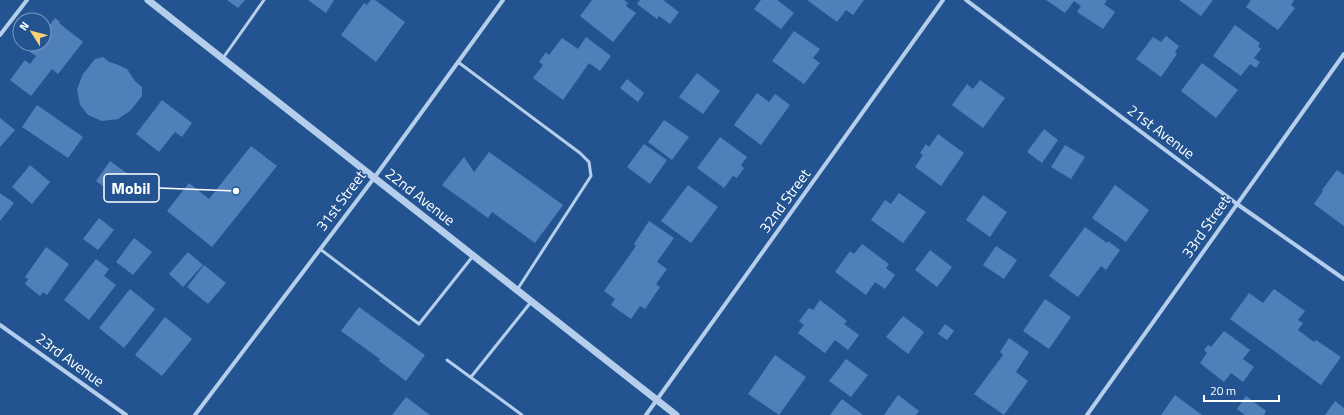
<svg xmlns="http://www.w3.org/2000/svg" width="1344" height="415" font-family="'Titillium Web',sans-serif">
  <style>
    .building { fill: #5080b9 }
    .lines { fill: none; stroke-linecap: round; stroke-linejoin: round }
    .service { stroke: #b4ceec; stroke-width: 3 }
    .minor { stroke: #b4ceec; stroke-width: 4 }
    .tertiary { stroke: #b4ceec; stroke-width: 7 }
    .labels { text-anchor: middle; stroke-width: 3; stroke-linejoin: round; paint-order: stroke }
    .street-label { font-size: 15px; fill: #fff; stroke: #235491 }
    .leader { fill: none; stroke: #fff; stroke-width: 1.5 }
    .callout-dot { fill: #fff; stroke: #235491; stroke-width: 1.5 }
    .callout { fill: #235491; stroke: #fff; stroke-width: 1.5 }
    .callout-label { font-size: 16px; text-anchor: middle; font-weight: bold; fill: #fff }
  </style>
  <rect width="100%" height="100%" fill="#235491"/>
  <path class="building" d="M 227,0 L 245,0 L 238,8 Z
    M 308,0 L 334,0 L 326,13 Z
    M 371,0 L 375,0 L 405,22 L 376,62 L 341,35 L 364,3 L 367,5 Z
    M 592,0 L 624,0 L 628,3 L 626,6 L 636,13 L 613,42 L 580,16 Z
    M 640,0 L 663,0 L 679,12 L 670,24 L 659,16 L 657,19 L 637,4 Z
    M 761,0 L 777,0 L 794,13 L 781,29 L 754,9 Z
    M 807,0 L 864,0 L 853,15 L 846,10 L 837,22 Z
    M 1046,0 L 1105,0 L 1107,1 L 1104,4 L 1115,12 L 1103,29 L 1077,12 L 1081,6 L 1074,1 L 1065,13 Z
    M 1179,0 L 1213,0 L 1201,16 Z
    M 1251,0 L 1294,0 L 1291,5 L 1295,8 L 1278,30 L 1246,7 Z
    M 55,18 L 60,22 L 59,23 L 83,42 L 58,74 L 52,69 L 31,96 L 10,80 L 25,60 L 30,64 L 36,56 L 30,52 L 36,44 L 44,44 L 44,33 Z
    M 1235,25 L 1260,43 L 1258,46 L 1261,49 L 1254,58 L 1260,62 L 1256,68 L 1250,64 L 1241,76 L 1213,56 Z
    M 794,31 L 820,49 L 813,58 L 820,63 L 804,84 L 772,61 Z
    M 1166,36 L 1179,46 L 1175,52 L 1177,54 L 1161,77 L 1136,59 L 1153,37 L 1161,42 Z
    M 586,37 L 611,56 L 600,71 L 589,63 L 563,100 L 533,78 L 543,65 L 539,62 L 546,52 L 549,55 L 562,38 L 578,49 Z
    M 103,57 L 109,62 L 116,64 L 127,69 L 135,81 L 142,87 L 142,96 L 130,111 L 118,119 L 102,121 L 88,115 L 80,105 L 77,89 L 83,74 L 95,59 Z
    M 1202,63 L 1238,90 L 1216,118 L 1181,91 Z
    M 697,73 L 720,91 L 703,114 L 679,97 Z
    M 627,79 L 644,93 L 638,102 L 620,88 Z
    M 980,80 L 1005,98 L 983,128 L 952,105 L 967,84 L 973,89 Z
    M 757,93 L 769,102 L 775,94 L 790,105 L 761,145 L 734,125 Z
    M 162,100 L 192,123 L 182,137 L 175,132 L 159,152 L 136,134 Z
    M 37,105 L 83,137 L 68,158 L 22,127 Z
    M 0,118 L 15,130 L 0,147 Z
    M 664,120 L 689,137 L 672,160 L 648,142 Z
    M 1044,129 L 1058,140 L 1042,163 L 1027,152 Z
    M 938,134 L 964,153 L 941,186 L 915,167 L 923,155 L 920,153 L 926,144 L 929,147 Z
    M 720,137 L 747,157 L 741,165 L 744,168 L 737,178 L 733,176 L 724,188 L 697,168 Z
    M 644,144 L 667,160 L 650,184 L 627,167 Z
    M 1065,145 L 1085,157 L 1071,179 L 1051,167 Z
    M 251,146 L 277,166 L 212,247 L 167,211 L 189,183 L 209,199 Z
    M 489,152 L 563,205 L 535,243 L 492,212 L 488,218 L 442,185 L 464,157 L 474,172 Z
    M 110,161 L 139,182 L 125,202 L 96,181 Z
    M 30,165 L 50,182 L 32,204 L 12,187 Z
    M 1337,170 L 1344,175 L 1344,226 L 1314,204 L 1323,191 L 1322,190 Z
    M 688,185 L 718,207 L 691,243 L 661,221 Z
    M 1115,185 L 1149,210 L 1126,242 L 1092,218 Z
    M 0,193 L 14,203 L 0,221 Z
    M 899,193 L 926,212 L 903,243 L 871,220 L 885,200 L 891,204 Z
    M 983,195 L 1007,212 L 990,237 L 966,220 Z
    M 99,218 L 114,230 L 98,250 L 83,239 Z
    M 649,221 L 674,238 L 657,262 L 667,269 L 656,284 L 660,287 L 645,309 L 640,306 L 631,319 L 611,305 L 615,299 L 604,291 L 636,246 L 634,244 Z
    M 1085,227 L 1107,243 L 1108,241 L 1120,250 L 1106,270 L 1101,266 L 1078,297 L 1049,276 Z
    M 134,238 L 152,252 L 133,275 L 116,262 Z
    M 862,244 L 889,264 L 886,268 L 895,275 L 885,289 L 875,282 L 866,295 L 835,272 L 850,251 L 854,254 Z
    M 996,246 L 1017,260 L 1004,279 L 983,265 Z
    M 46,247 L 69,264 L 47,295 L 43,292 L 40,296 L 25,284 L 28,279 L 25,277 Z
    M 930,250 L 952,267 L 937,287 L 915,270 Z
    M 188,252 L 203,265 L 183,287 L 169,274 Z
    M 96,259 L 109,269 L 104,276 L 116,285 L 89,320 L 64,300 Z
    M 204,265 L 226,283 L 208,304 L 187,287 Z
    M 130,289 L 155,309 L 124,348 L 99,328 Z
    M 1274,289 L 1305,311 L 1298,320 L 1303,323 L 1298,330 L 1314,342 L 1316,340 L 1341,357 L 1321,385 L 1230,319 L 1249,293 L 1263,303 Z
    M 1045,299 L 1071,317 L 1049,349 L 1023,331 Z
    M 820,300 L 847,321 L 844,324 L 859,335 L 848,350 L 835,340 L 825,353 L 798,333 L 804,325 L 799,321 L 809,308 L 813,310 Z
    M 359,307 L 425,355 L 406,381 L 379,361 L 380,359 L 341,331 Z
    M 903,316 L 924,332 L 908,354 L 886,337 Z
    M 165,317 L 192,339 L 162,376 L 135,355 Z
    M 945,324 L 954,331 L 947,340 L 938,334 Z
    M 1224,331 L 1250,350 L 1243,359 L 1254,367 L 1243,382 L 1231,373 L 1224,382 L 1200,363 L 1207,353 L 1204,350 L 1208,345 L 1211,347 Z
    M 1009,338 L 1029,352 L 1016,372 L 1028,381 L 1004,415 L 974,394 L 1003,355 L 1000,352 Z
    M 775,355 L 806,377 L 779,415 L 748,394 Z
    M 846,359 L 868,375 L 851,397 L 829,381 Z
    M 898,395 L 919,411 L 916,415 L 884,415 Z
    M 1175,395 L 1202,415 L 1161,415 Z
    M 1246,396 L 1266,411 L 1264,415 L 1245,415 L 1237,409 Z
    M 406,397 L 430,415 L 392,415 Z
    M 842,399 L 863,415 L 830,415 Z
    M 1335,401 L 1344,408 L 1344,415 L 1325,415 Z"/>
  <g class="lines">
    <path class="service" d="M 223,58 L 264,0
      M 458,62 L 580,153 L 589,162 L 591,176 L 517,290
      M 320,249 L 419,324 L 473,256
      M 447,360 L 522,415
      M 471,377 L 531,302"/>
    <path class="minor" d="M 966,0 L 1237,204 L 1344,279
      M 0,35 L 27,0
      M 0,325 L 126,415
      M 195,415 L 374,178 L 503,0
      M 646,415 L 943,0
      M 1087,415 L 1344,54"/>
    <path class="tertiary" d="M 148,0 L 676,415"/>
  </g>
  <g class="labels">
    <g class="street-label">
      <text transform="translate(1161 132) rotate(37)" y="5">21st Avenue</text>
      <text transform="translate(420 197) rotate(38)" y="5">22nd Avenue</text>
      <text transform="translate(341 201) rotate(-53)" y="5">31st Street</text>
      <text transform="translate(785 201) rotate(-54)" y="5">32nd Street</text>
      <text transform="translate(1206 227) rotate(-55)" y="5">33rd Street</text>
      <text transform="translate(70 360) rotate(36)" y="5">23rd Avenue</text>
    </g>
  </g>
  <path class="leader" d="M236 191L159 188"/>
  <circle class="callout-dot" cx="236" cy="191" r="4"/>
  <rect class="callout" x="104" y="174" width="55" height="28" rx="4"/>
  <g class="callout-label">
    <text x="131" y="194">Mobil</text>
  </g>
  <g transform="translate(32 32) rotate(306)"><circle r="19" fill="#235491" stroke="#7b98bd"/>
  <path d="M0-3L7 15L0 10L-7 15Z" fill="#f8d177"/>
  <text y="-6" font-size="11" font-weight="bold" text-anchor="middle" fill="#ffffff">N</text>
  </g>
  <path d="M1204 395v6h75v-6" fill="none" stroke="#ffffff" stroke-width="2"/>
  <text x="1210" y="395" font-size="12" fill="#ffffff" stroke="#235491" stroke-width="3" paint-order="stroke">20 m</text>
</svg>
